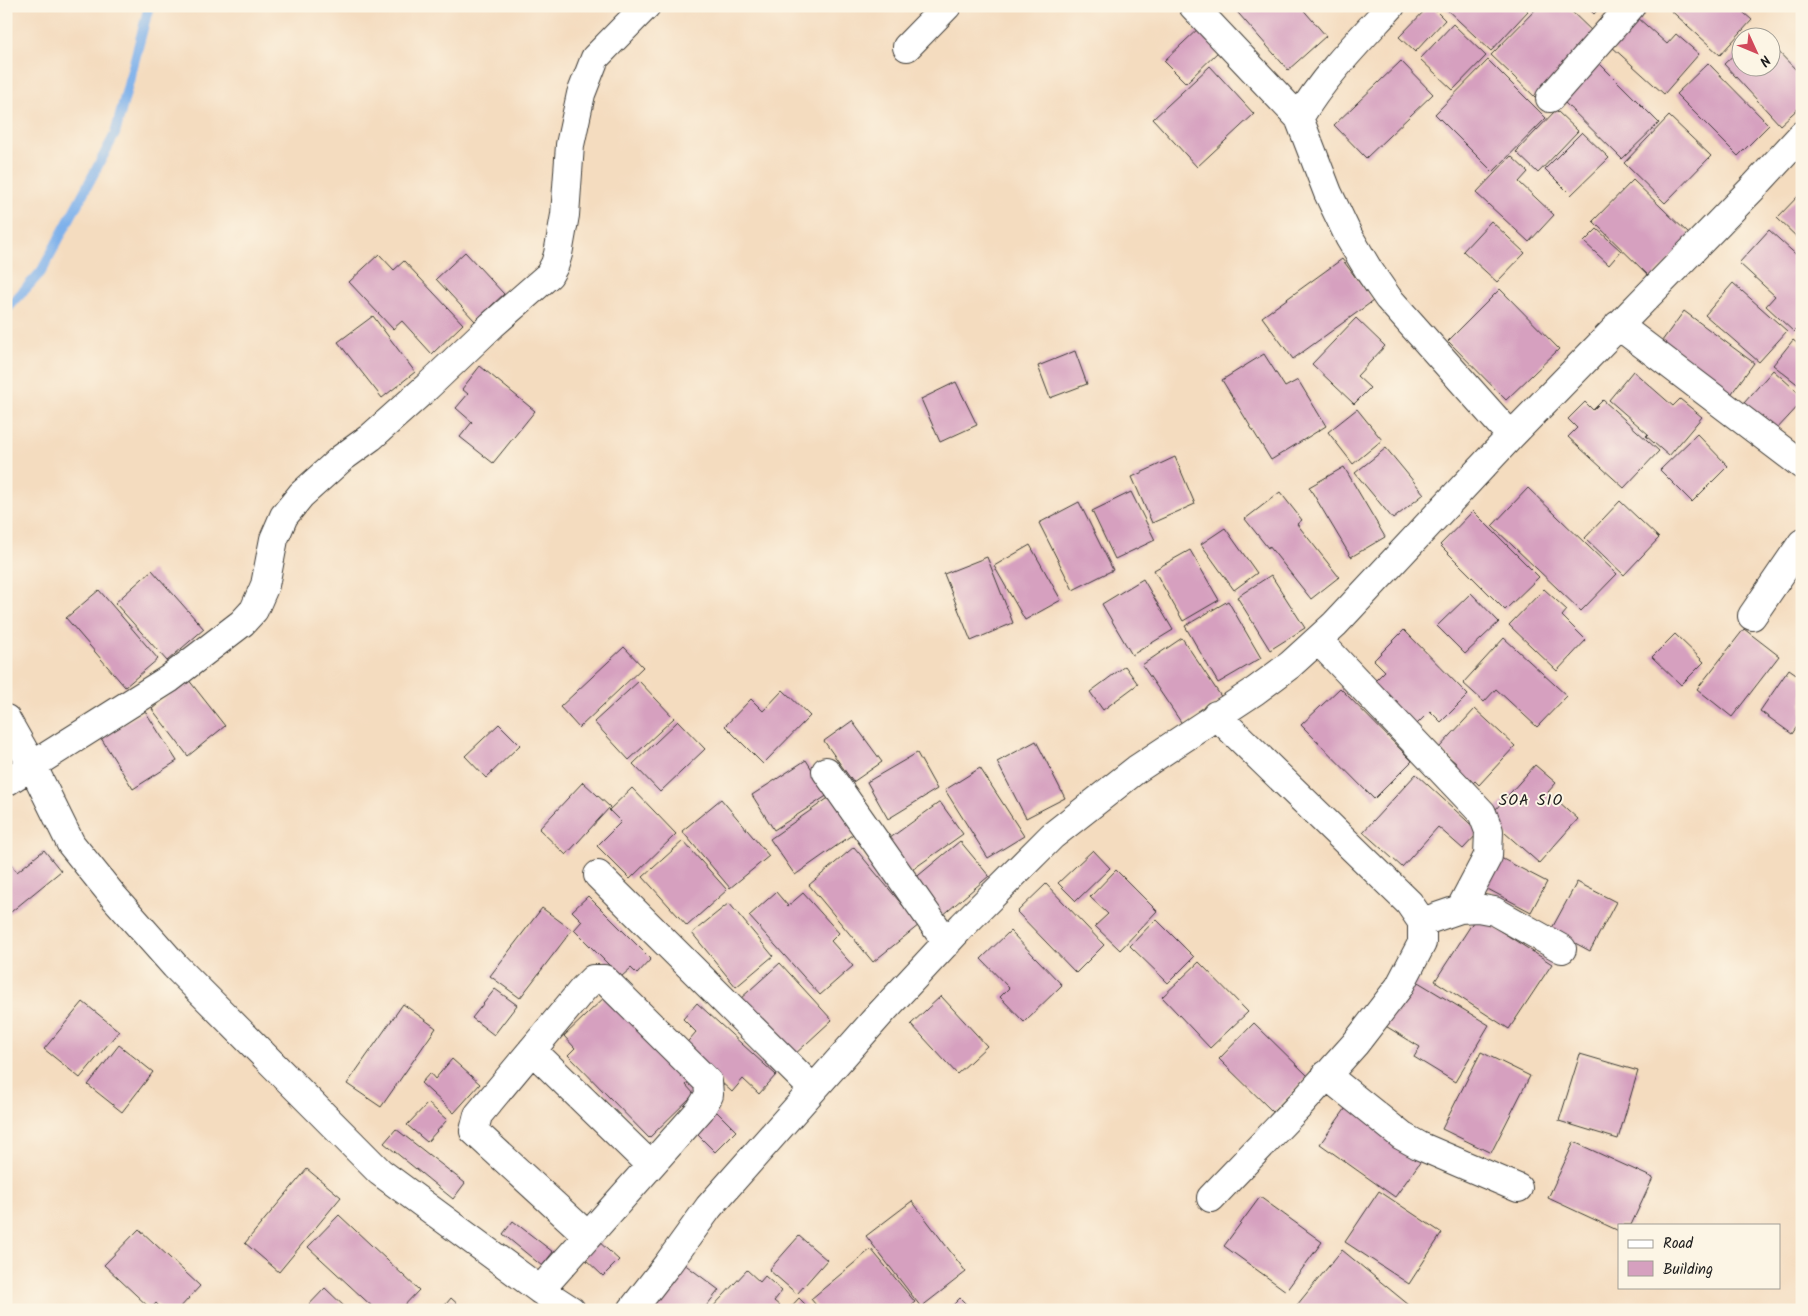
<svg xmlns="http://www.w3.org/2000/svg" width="1808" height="1316" font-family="Kalam,sans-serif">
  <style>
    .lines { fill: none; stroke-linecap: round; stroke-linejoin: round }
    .stream { stroke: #7eb1eb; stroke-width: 10 }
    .building { fill: #d6a0bf }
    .minor-casing { stroke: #3c3934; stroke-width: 30 }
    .minor { stroke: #fff; stroke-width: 28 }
    .labels { text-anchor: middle; stroke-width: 4; stroke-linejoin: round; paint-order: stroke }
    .quarter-label { font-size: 16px; letter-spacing: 1px; fill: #1c1c1c; stroke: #fcf5e5 }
  </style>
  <rect width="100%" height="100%" fill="#fcf5e5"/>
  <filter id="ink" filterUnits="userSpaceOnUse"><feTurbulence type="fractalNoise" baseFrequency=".02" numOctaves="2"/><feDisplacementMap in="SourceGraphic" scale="10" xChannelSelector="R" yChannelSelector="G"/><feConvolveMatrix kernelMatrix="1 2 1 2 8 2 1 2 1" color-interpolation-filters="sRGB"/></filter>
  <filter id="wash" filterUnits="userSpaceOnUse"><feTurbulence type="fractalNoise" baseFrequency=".0096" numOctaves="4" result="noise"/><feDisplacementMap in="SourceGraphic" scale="20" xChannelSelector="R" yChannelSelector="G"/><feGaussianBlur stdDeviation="1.12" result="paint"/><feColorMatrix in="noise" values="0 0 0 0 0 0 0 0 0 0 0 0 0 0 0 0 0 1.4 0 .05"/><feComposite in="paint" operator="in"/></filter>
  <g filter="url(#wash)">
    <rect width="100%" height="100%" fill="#f4dcbf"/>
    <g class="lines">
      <path class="stream" d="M 6,310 L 41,272 L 115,134 L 149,6"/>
    </g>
    <g id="blocks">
      <path class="building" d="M 1232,6 L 1300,6 L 1326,36 L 1288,70 Z
        M 1429,6 L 1431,6 L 1445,20 L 1415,52 L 1399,37 Z
        M 1443,6 L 1523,6 L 1528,11 L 1491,51 Z
        M 1539,6 L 1566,6 L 1596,35 L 1535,97 L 1491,55 Z
        M 1586,6 L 1601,6 L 1594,14 Z
        M 1666,6 L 1736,6 L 1752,20 L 1720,55 Z
        M 1637,17 L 1667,44 L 1676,34 L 1699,54 L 1664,94 L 1611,46 Z
        M 1453,24 L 1486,56 L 1453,90 L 1420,59 Z
        M 1201,26 L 1222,48 L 1186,83 L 1164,61 Z
        M 1770,43 L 1802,76 L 1802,105 L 1780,125 L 1724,64 L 1740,49 L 1740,68 L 1770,68 Z
        M 1488,60 L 1546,118 L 1493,172 L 1435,114 Z
        M 1401,61 L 1433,94 L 1366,158 L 1334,125 Z
        M 1598,62 L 1659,123 L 1622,159 L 1561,99 Z
        M 1708,63 L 1769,125 L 1738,156 L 1676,94 Z
        M 1210,66 L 1254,114 L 1197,167 L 1153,119 Z
        M 1556,110 L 1578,131 L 1538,173 L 1516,152 Z
        M 1669,116 L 1711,156 L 1665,203 L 1624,163 Z
        M 1582,132 L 1609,158 L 1571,195 L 1545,169 Z
        M 1511,156 L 1528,172 L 1519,182 L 1554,215 L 1529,242 L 1476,193 Z
        M 1633,180 L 1692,237 L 1651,278 L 1593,221 Z
        M 1802,192 L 1802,242 L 1777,218 Z
        M 1491,221 L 1525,253 L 1497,282 L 1463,251 Z
        M 1597,229 L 1621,251 L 1609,265 L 1584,242 Z
        M 1769,230 L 1802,260 L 1802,324 L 1794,332 L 1766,306 L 1775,296 L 1739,263 Z
        M 465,252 L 504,294 L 475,321 L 436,279 Z
        M 379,254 L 394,270 L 404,261 L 463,324 L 432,354 L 402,321 L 393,329 L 349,282 Z
        M 1342,259 L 1373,301 L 1293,359 L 1262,317 Z
        M 1733,283 L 1787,331 L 1759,362 L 1705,315 Z
        M 1500,289 L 1559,349 L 1506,400 L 1448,341 Z
        M 1684,311 L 1754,363 L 1729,397 L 1659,345 Z
        M 373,316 L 415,372 L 382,398 L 338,342 Z
        M 1356,318 L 1385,346 L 1357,376 L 1370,388 L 1354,404 L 1312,364 Z
        M 1793,340 L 1802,347 L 1801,387 L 1773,365 Z
        M 1075,351 L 1087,384 L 1050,398 L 1038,366 Z
        M 1264,354 L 1285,387 L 1298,380 L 1326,426 L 1271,460 L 1222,380 Z
        M 480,366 L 535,411 L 493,463 L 460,437 L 472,422 L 456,408 L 468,394 L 462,389 Z
        M 1773,370 L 1802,396 L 1802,402 L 1775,431 L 1744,403 Z
        M 1633,371 L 1673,406 L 1680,399 L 1702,417 L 1669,456 L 1646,436 L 1648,434 L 1609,400 Z
        M 956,382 L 977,425 L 940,442 L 921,399 Z
        M 1603,400 L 1659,451 L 1624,488 L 1568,437 L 1577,428 L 1568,419 L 1585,402 L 1593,410 Z
        M 1357,409 L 1382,440 L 1353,464 L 1328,432 Z
        M 1697,434 L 1728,466 L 1692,502 L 1660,470 Z
        M 1386,448 L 1424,494 L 1393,519 L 1355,473 Z
        M 1175,457 L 1195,504 L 1152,523 L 1132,477 Z
        M 1344,467 L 1385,537 L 1351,557 L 1309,487 Z
        M 1528,488 L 1617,574 L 1581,611 L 1492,526 Z
        M 1131,492 L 1155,540 L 1115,559 L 1092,511 Z
        M 1280,492 L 1302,520 L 1297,524 L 1339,577 L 1311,599 L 1269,546 L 1268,548 L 1245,519 Z
        M 1620,501 L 1659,538 L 1624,575 L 1585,538 Z
        M 1079,502 L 1113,570 L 1073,590 L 1039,523 Z
        M 1473,511 L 1539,577 L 1505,610 L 1440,545 Z
        M 1225,528 L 1257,573 L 1234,590 L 1201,544 Z
        M 1030,545 L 1061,600 L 1025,620 L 994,566 Z
        M 1190,550 L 1219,600 L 1183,621 L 1154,570 Z
        M 987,557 L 1013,623 L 971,641 L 944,574 Z
        M 152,570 L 204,629 L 167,661 L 115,603 Z
        M 1271,575 L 1305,628 L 1270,650 L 1237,597 Z
        M 1143,579 L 1173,630 L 1132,655 L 1102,604 Z
        M 1544,589 L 1567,610 L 1562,616 L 1586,640 L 1557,671 L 1509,625 Z
        M 99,590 L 158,659 L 125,687 L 66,618 Z
        M 1471,593 L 1499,622 L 1465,654 L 1437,626 Z
        M 1228,601 L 1261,658 L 1218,683 L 1185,626 Z
        M 1744,629 L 1779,656 L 1732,717 L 1697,689 Z
        M 1404,630 L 1468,695 L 1441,722 L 1430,711 L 1410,731 L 1368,688 L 1385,671 L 1374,660 Z
        M 1675,634 L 1704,662 L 1681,685 L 1652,657 Z
        M 1182,638 L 1222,698 L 1183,725 L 1142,665 Z
        M 1504,638 L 1567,696 L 1537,727 L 1496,689 L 1484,702 L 1463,683 Z
        M 624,647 L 643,667 L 579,728 L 560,707 Z
        M 1125,666 L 1138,684 L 1103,710 L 1090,692 Z
        M 1789,669 L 1802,678 L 1802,719 L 1792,734 L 1760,711 Z
        M 188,679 L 225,726 L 188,756 L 152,709 Z
        M 639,681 L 674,718 L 629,760 L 594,722 Z
        M 1340,688 L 1412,761 L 1374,799 L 1301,725 Z
        M 783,690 L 810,716 L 763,764 L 725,726 L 751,699 L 763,711 Z
        M 1475,709 L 1515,746 L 1479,785 L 1475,781 L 1467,789 L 1450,773 L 1457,764 L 1439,748 Z
        M 145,711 L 177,761 L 133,789 L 101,738 Z
        M 678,721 L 705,749 L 660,792 L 633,764 Z
        M 852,721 L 882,762 L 853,782 L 824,741 Z
        M 499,724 L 520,745 L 486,778 L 465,756 Z
        M 1036,741 L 1065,798 L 1026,818 L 997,762 Z
        M 917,753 L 937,789 L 888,819 L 867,782 Z
        M 806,760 L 828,795 L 774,830 L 752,795 Z
        M 1535,765 L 1556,783 L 1548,792 L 1578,819 L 1539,863 L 1488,818 Z
        M 980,768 L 1024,836 L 988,858 L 945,790 Z
        M 1416,774 L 1479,832 L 1463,849 L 1438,827 L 1402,867 L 1363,832 Z
        M 583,782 L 610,807 L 566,855 L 539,829 Z
        M 632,788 L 676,834 L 630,879 L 597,846 L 621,822 L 609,810 Z
        M 834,794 L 859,830 L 795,875 L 770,839 Z
        M 721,799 L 769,856 L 730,888 L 682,831 Z
        M 940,802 L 963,834 L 909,872 L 886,841 Z
        M 683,841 L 727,890 L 687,926 L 643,877 Z
        M 960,841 L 989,876 L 942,916 L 913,880 Z
        M 854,847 L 919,925 L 873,962 L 809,885 Z
        M 44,850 L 61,871 L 6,916 L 6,858 L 17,872 Z
        M 1093,850 L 1110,868 L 1076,901 L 1058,883 Z
        M 1499,857 L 1547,882 L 1531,912 L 1484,887 Z
        M 1116,870 L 1157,911 L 1120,950 L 1095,926 L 1108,914 L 1090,897 Z
        M 1577,882 L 1616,902 L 1590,951 L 1551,930 Z
        M 1046,884 L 1104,945 L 1076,973 L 1017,912 Z
        M 776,892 L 788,906 L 803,893 L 839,933 L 831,941 L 853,966 L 820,995 L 749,916 Z
        M 588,896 L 651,959 L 637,974 L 631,968 L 621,977 L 574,930 L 582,921 L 572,911 Z
        M 729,903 L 773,956 L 736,987 L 692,933 Z
        M 542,908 L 572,930 L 520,998 L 490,976 Z
        M 1477,916 L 1552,964 L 1509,1029 L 1435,981 Z
        M 1156,919 L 1194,957 L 1168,983 L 1130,946 Z
        M 1010,931 L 1062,985 L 1024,1022 L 1000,997 L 1009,988 L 981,959 Z
        M 1199,962 L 1248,1012 L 1210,1048 L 1162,997 Z
        M 780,963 L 832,1020 L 793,1056 L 740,999 Z
        M 1413,979 L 1489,1025 L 1455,1082 L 1414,1057 L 1420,1047 L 1384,1025 Z
        M 495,989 L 517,1005 L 494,1035 L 472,1018 Z
        M 609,993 L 692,1078 L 686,1085 L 694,1094 L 649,1138 L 568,1055 L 575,1048 L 564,1036 Z
        M 941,996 L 987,1046 L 957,1074 L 911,1024 Z
        M 83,1002 L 119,1031 L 80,1078 L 44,1049 Z
        M 697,1003 L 776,1075 L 759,1094 L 743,1079 L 732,1092 L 683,1047 L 696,1032 L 683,1019 Z
        M 403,1004 L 436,1028 L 381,1107 L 347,1084 Z
        M 1254,1023 L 1308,1076 L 1273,1112 L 1219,1059 Z
        M 119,1045 L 153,1072 L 122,1112 L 88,1085 Z
        M 1481,1052 L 1530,1076 L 1491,1153 L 1442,1129 Z
        M 1580,1054 L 1638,1071 L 1618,1139 L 1559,1121 Z
        M 452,1059 L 480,1084 L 454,1113 L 421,1083 L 430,1073 L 435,1079 Z
        M 1351,1101 L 1426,1154 L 1395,1197 L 1320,1144 Z
        M 428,1103 L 447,1120 L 427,1142 L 407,1125 Z
        M 717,1112 L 736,1131 L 715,1152 L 696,1133 Z
        M 396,1129 L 465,1183 L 453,1199 L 384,1143 Z
        M 1574,1142 L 1653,1178 L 1631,1225 L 1619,1225 L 1619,1231 L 1548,1198 Z
        M 307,1169 L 341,1197 L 279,1272 L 245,1243 Z
        M 1379,1191 L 1442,1233 L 1409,1284 L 1345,1242 Z
        M 1260,1197 L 1322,1242 L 1286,1291 L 1224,1246 Z
        M 912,1201 L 966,1272 L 921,1307 L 866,1236 Z
        M 339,1215 L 419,1290 L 400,1310 L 376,1310 L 308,1247 Z
        M 513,1221 L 553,1252 L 542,1266 L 503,1234 Z
        M 139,1229 L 200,1286 L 178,1310 L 163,1310 L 156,1303 L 151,1309 L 104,1265 Z
        M 799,1236 L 827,1260 L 797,1294 L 769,1270 Z
        M 598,1241 L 619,1260 L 603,1276 L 583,1257 Z
        M 871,1249 L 915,1302 L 905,1310 L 820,1310 L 811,1299 Z
        M 1342,1250 L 1415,1310 L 1303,1310 L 1297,1305 Z
        M 683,1263 L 719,1290 L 703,1310 L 650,1310 L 648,1308 Z
        M 747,1270 L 760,1282 L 765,1276 L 782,1291 L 774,1301 L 780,1306 L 777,1310 L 710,1310 Z
        M 325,1288 L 348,1310 L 304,1310 Z
        M 451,1298 L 464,1310 L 441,1310 Z
        M 799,1298 L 811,1310 L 788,1310 Z
        M 960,1298 L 972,1310 L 948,1310 Z"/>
    </g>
  </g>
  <g filter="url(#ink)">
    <use href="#blocks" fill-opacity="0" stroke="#3c3934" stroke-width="1"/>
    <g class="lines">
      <defs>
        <path id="minor" d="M 1193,6 L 1299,118
          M 1391,6 C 1358,42 1324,76 1299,118 L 1328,193 L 1349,237 L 1368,269 L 1388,298 L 1511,436
          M 907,47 L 947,6
          M 1550,98 L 1631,6
          M 1618,325 L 1802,465
          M 1752,616 L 1802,543
          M 1318,640 L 1482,813 L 1489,831 L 1488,856 L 1460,909
          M 6,719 L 32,765 L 71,844 L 113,896 L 175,966 L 380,1172 L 540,1290 L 571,1310
          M 826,771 L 947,943
          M 6,782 L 169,679 L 242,623 L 254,610 L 265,585 L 274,539 L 284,516 L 301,495 L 342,458 L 371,437 L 427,387 L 492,325 L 549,275 L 555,264 L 558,254 L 565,215 L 570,145 L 581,94 L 595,58 L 646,6
          M 598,875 L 813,1089
          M 1422,922 L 1460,909 L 1478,908 L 1494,911 L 1562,949
          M 532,1050 L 650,1165
          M 1326,1075 L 1402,1136 L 1420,1146 L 1518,1188
          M 1211,1198 L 1303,1102 L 1355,1044 L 1399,987 L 1422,943 L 1422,922 L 1409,903 L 1216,715
          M 540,1290 L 700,1110 L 709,1095 L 708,1082 L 604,979 L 593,979 L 583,989 L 478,1115 L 474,1131 L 587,1235
          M 632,1310 L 667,1265 L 709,1207 L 881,1013 L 963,925 L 1052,836 L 1137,769 L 1255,691 L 1290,665 L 1335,624 L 1511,436 L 1751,190 L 1802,135"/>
      </defs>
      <use href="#minor" class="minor-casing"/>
      <use href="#minor" class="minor"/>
    </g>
  </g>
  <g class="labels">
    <g class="quarter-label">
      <text x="1531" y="805">SOA SIO</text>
    </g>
  </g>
  <rect width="1808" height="1316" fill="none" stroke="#fcf5e5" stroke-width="25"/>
  <rect x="1618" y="1224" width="162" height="65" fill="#fcf5e5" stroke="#a29e95"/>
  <rect x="1628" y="1240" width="25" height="8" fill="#ffffff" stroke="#a29e95"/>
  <text x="1663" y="1248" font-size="15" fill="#1c1c1c">Road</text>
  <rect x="1628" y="1261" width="25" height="15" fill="#d6a0bf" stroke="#a29e95"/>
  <text x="1663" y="1274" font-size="15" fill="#1c1c1c">Building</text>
  <g transform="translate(1756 52) rotate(134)"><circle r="24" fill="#fcf5e5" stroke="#a29e95"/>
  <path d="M0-4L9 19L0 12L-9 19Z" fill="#d1495b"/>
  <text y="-8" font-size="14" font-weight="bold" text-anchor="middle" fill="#1c1c1c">N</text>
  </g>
</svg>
